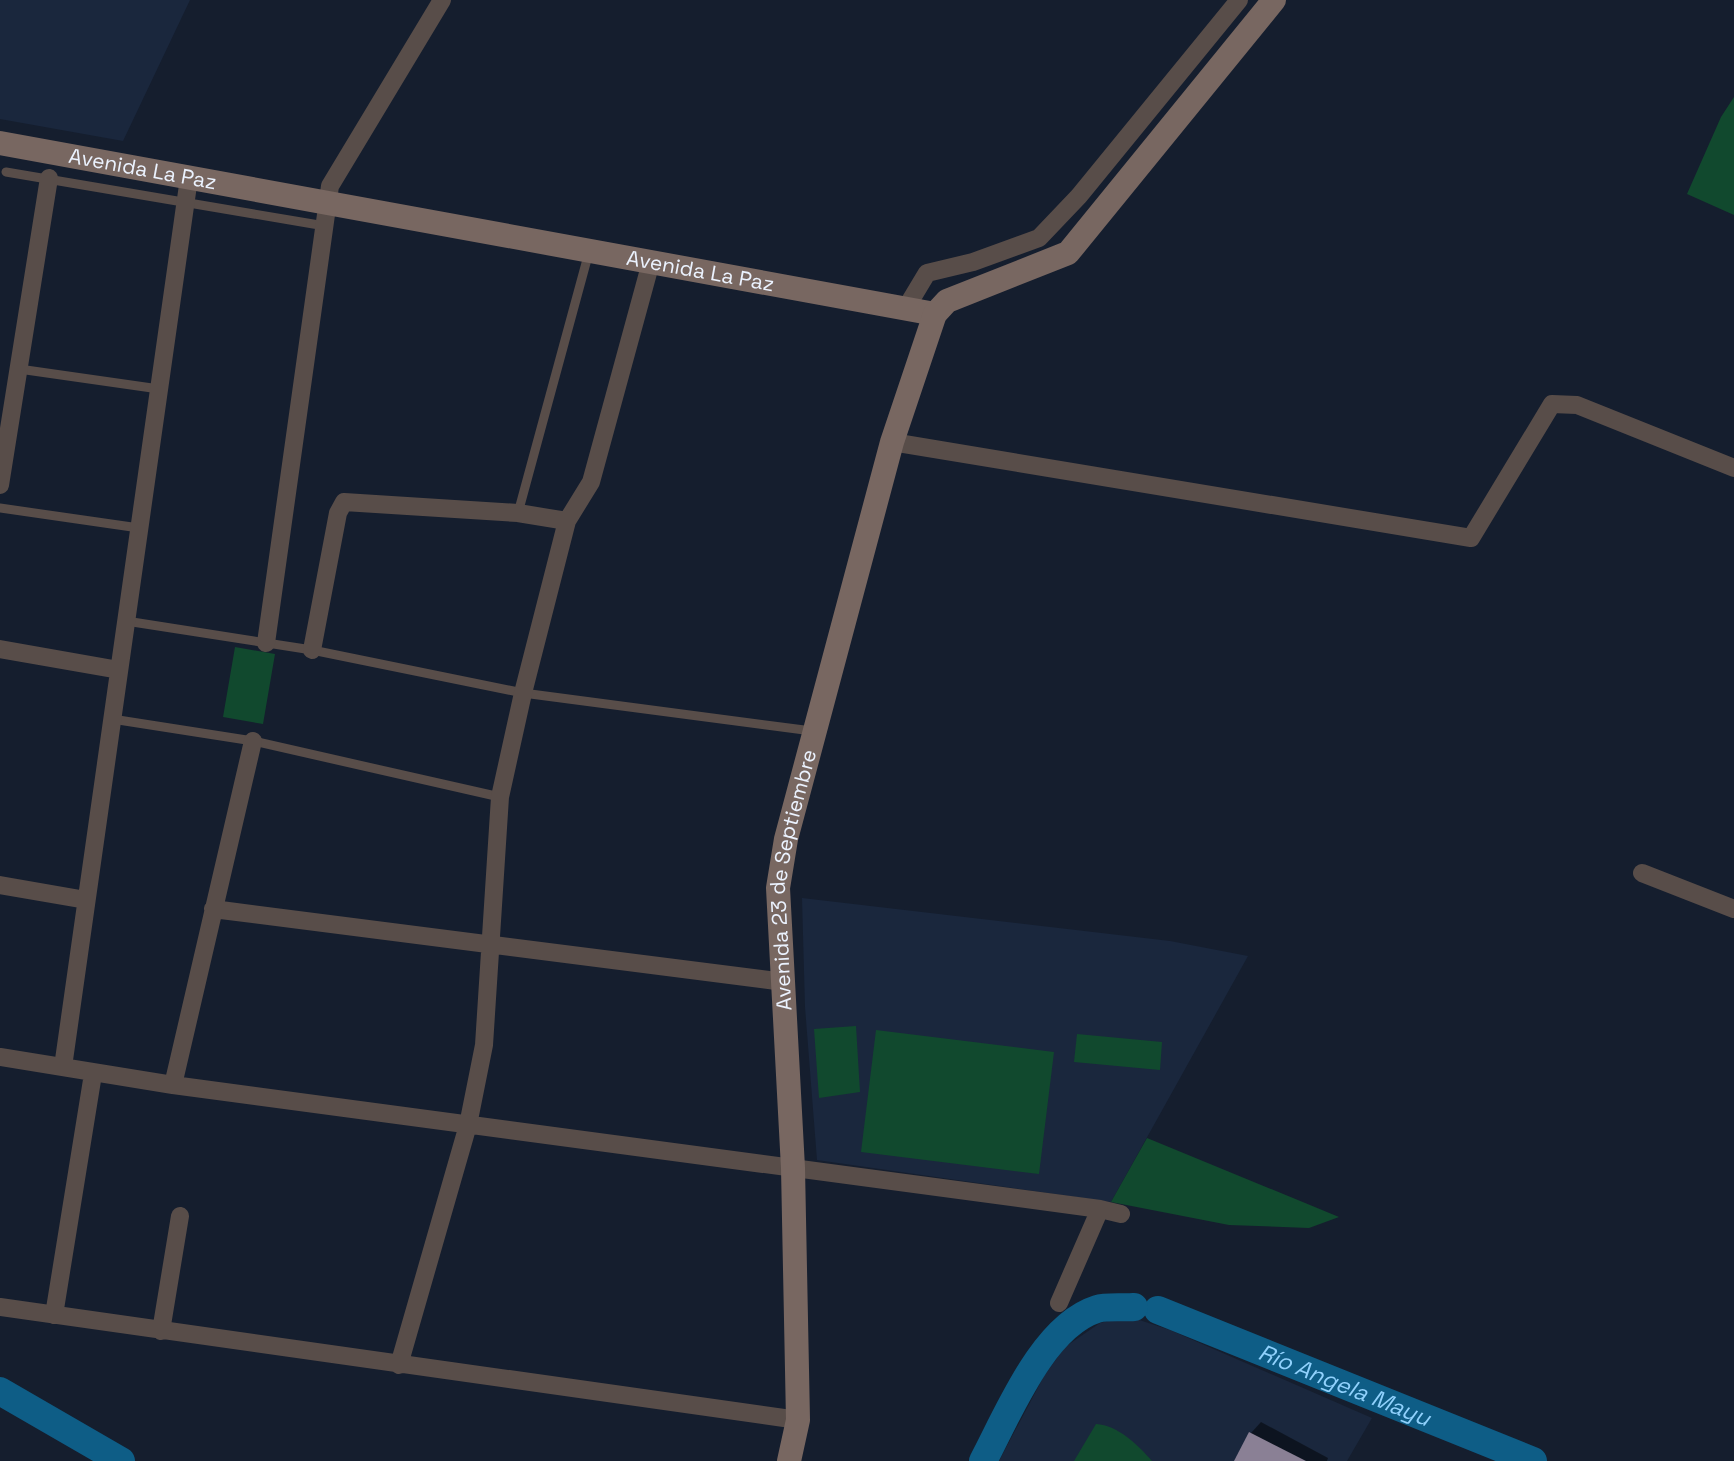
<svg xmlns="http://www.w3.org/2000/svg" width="1734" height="1461" font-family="'Space Grotesk',sans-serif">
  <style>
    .built { fill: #1a273d }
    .green { fill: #11492e }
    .shadow { fill: #0007 }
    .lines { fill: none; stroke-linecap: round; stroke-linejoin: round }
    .river { stroke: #0e5d86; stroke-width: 28 }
    .building { fill: #8a8095 }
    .service { stroke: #584d49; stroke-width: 9 }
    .minor { stroke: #584d49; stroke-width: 18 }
    .secondary { stroke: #786761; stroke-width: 24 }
    .labels { text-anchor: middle; stroke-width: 7; stroke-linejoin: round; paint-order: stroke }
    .street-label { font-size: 21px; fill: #ebf2fe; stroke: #0c1524 }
    .water-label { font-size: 23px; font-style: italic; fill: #90d1fc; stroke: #0c1524 }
  </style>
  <rect width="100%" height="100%" fill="#151e2e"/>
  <path class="built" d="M 0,0 L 190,0 L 123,141 L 0,119 Z
    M 802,898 L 1170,941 L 1248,956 L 1111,1202 L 817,1160 L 805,1007 Z
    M 1127,1316 L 1170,1330 L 1372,1418 L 1347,1461 L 999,1461 L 1044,1376 L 1065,1347 L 1100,1323 Z"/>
  <path class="green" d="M 1734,97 L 1734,215 L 1687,194 L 1721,117 Z
    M 235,647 L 275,654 L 263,724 L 223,717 Z
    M 856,1026 L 860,1092 L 819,1098 L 814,1029 Z
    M 876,1030 L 1054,1052 L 1039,1174 L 861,1152 Z
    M 1077,1034 L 1162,1042 L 1160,1070 L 1074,1062 Z
    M 1147,1138 L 1339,1217 L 1309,1228 L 1229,1225 L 1111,1202 Z
    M 1096,1424 C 1118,1425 1139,1446 1152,1461 L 1074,1461 Z"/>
  <path class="shadow" d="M 1261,1422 L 1328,1458 L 1327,1461 L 1236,1461 L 1251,1433 Z"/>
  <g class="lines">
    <g class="river">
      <path id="s1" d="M 1158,1310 L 1533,1461"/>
      <path d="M 0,1391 L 121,1461"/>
      <path d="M 983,1461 C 1008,1414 1043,1326 1097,1309 C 1107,1306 1123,1308 1134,1307"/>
    </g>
  </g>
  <path class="building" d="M 1249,1432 L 1306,1461 L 1234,1461 Z"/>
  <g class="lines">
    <path class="service" d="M 6,172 L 325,226
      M 19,369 L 159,389
      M 0,508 L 139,528
      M 518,513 L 589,252
      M 126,621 L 312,650 L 523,693 L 812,731
      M 112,719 L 253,741 L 500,797"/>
    <path class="minor" d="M 906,308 L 927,273 L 973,262 L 1039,238 L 1079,196 L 1239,0
      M 892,442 L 1471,538 L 1552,404 L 1577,405 L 1734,468
      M 0,485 L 49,178
      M 266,643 L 330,186 L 442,0
      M 0,649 L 119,670
      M 312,650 L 338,513 L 344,502 L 518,513 L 567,521
      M 1642,873 L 1734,909
      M 0,885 L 86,900
      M 213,909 L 784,982
      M 0,1057 L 173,1085 L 1100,1209 L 1121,1214
      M 63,1067 L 189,178
      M 173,1085 L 253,741
      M 1059,1303 L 1100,1209
      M 0,1307 L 798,1420
      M 54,1315 L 93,1074
      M 161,1331 L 180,1216
      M 399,1365 L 468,1125 L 484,1045 L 500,797 L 523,693 L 567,521 L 591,482 L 651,262"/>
    <g class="secondary">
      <path id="s2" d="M 0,143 L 935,314"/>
      <path id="s3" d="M 789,1461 L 798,1420 L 793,1168 L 778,888 L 786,839 L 892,442 L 935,314 L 947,301 L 1068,253 L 1274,0"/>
    </g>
  </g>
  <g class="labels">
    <g class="street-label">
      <text dy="7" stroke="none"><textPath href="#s2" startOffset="145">Avenida La Paz</textPath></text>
      <text dy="7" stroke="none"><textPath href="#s2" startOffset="712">Avenida La Paz</textPath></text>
      <text dy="7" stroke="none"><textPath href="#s3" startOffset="584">Avenida 23 de Septiembre</textPath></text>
    </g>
    <g class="water-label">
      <text dy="8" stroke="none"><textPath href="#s1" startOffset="201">Río Angela Mayu</textPath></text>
    </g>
  </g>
</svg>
